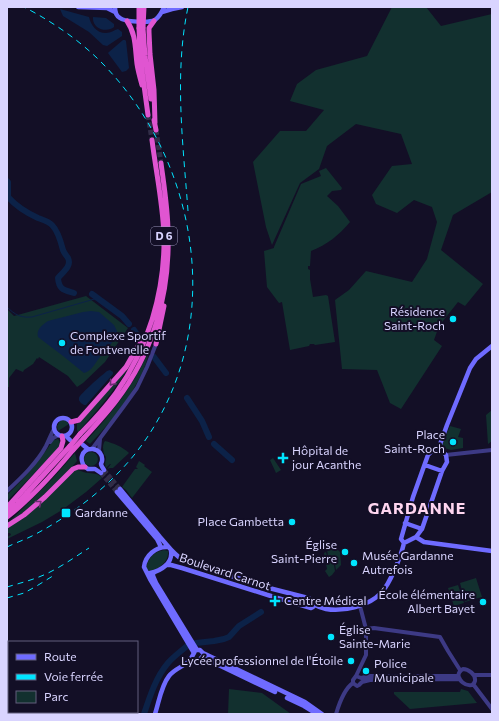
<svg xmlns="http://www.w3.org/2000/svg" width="499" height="721" font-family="Commissioner,sans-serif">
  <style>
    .green { fill: #12302f }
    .water { fill: #0c2248 }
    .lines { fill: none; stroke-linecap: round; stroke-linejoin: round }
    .stream { stroke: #0c2248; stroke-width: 1 }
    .river { stroke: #0c2248; stroke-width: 6 }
    .secondary-tunnel { stroke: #312d47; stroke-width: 4.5; stroke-dasharray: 4.5 2; stroke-linecap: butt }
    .trunk-tunnel { stroke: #312d47; stroke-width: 5; stroke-dasharray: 5 2.5; stroke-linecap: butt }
    .tertiary { stroke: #3d3a85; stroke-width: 4 }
    .secondary { stroke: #6f6bff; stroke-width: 4.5 }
    .trunk { stroke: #e055d1; stroke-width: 5 }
    .rail { stroke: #00e5ff; stroke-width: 1; stroke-dasharray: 6 5; stroke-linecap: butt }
    .trunk-bridge { stroke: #e055d1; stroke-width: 5 }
    .oneway { stroke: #6f2e73 }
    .poi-dot { fill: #00e5ff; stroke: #130f26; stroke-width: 1.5 }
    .labels { text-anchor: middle; stroke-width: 4; stroke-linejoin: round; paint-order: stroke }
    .shield { fill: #130f26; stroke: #9e99be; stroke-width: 1 }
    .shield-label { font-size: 11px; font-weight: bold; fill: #d9d4ff }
    .poi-label { font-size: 12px; fill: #d9d4ff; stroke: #130f26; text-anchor: start }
    .street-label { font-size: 12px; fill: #d9d4ff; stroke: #130f26 }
    .district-label { font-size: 16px; font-weight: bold; letter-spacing: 1px; fill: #ffd6f0; stroke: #130f26 }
  </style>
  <rect width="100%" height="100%" fill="#130f26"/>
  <path class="green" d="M 392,7 L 426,7 L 441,26 L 492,14 L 492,192 L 453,215 L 441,250 L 483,284 L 465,306 L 458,302 L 439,326 L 434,340 L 442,346 L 401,409 L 390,403 L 377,370 L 342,369 L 335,300 L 349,290 L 366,271 L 412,282 L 427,259 L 437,222 L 432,207 L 414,200 L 397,213 L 376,204 L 372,195 L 392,166 L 412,164 L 401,134 L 356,124 L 327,146 L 319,169 L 300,183 L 272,245 L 266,227 L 253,162 L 280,131 L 306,131 L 324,110 L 290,101 L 297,84 L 316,70 L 367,56 Z
    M 326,168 L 342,188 L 341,190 L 332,191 L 327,196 L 338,206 L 350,222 C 339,235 327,245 311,251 L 310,266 L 308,266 L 308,269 L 310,270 L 310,279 L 313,297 L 326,295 L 328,296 L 335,342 L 315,345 L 314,344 L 310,344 L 309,346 L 290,350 L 282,302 L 279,303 L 267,287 L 264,251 L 274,248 L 274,247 L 301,184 L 321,176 L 319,171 Z
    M 86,296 L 128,328 L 105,362 L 83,383 L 77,387 L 68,376 L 39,357 L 38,359 L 37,358 L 33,364 L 24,370 L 23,372 L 16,369 L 9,378 L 9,387 L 7,387 L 7,309 L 14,316 Z
    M 147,355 L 148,356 C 146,364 143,372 139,379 C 127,403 109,424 90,444 L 86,441 C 110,415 132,388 147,355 Z
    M 130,365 C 116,389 97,411 78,432 L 77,430 L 77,423 Z
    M 492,410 L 492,441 L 488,444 L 486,415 Z
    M 62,420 L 66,421 L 69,424 L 58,431 L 57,426 L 60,421 Z
    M 450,426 L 461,429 L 458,437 L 463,438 L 463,448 L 451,450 L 441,447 Z
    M 54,439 L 55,440 L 58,439 L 60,442 L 61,442 L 60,446 L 28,480 L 7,501 L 7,495 C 25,478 40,460 54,439 Z
    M 105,441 C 113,443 123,447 129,453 L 113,468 L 110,468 L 107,469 L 111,464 L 110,464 L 106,468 C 104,462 106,462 106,458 C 106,456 105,456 104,454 C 103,450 102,445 105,441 Z
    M84 459a7 7 0 1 1 14 0a7 7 0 1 1-14 0Z
    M 75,453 L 77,461 C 57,485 33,506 7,524 L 52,479 Z
    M 273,458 L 281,470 L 276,473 L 270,460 Z
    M 139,461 L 145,465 L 144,466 L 152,472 L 132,498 L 126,490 L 122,487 L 135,469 L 138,469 L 136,467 Z
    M 77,468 L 78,470 C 82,471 85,473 89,473 C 95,474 98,473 102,478 L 86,492 L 62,510 L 42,522 L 7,539 L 7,537 L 11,535 L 10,533 L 7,533 L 7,529 Z
    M 333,542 L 334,546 L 337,547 L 337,549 L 340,552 C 340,556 341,560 341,565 L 336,570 L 335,564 L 328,556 L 326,543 Z
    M 164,550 L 168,551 C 169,562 158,570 148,571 L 146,567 C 149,557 154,552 164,550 Z
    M 326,552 L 327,556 L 334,565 L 335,571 L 332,575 L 329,577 L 325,571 L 327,569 L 324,553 Z
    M 476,578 L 482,597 L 465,602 L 460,583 Z
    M 458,585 L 464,603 L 454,606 L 448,588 Z
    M 229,689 L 262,693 L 291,714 L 228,714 Z
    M 461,689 L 468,691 L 477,703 L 410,709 L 394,694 L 394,692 L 460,692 Z"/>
  <path class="water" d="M 60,9 L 89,17 C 91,25 96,33 106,33 C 111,33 114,30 118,29 L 122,32 L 122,36 L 107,46 L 103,45 L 89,32 L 63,16 Z
    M 93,17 L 106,18 L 114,24 L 114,27 C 107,33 92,29 93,17 Z
    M 123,40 L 125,40 L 126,41 L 129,68 L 126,71 L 122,72 L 108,53 L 109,52 Z
    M 91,311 L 99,312 L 114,325 L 117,331 L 115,338 C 111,345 105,351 100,357 C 95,363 92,371 84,373 L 63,356 L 38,337 C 36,330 42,325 48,321 L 83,312 Z
    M 110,370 L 113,372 L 113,374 L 86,405 L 84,405 C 82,404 78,401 79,398 C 80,394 102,375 107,371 Z"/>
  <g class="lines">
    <path class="stream" d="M 7,307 C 15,315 21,318 32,317 L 98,298"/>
    <path class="river" d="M 7,181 L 8,182 L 8,197 C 16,206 27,213 38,218 C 43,220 48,221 52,225 C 58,231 61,242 63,250 C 64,253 66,255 68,258 C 72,266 63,272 58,278 C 59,290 64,290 74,293
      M 92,294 L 122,316 L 129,324
      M 134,330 L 139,337
      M 154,357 L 166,373
      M 187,398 L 202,421 L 209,437
      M 214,444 L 232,460
      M 196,643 L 214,641 L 224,639 L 229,637 L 239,626 L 261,612
      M 144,714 C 150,696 156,677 168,663 C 173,657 180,652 187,646"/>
    <path class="secondary-tunnel" d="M 104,470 L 120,489
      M 101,473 L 117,492"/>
    <path class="trunk-tunnel" d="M 148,115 L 152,140
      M 156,130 L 161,163"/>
    <path class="tertiary" d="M 50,442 L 53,438 L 59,435
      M 92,449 L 124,406 L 137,388 L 147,367 L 156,344
      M 100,453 L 99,450 L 100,439
      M 446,455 L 492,450
      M 7,491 C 21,478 37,463 46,446 C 49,440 51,434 54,429
      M 366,629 L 374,628 L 440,637 L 448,651 L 460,670
      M 463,669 C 468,669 476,674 475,681 C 472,693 449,677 463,669 Z
      M 474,675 L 492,675
      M 356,676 L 366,655 L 366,629 L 360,606
      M 353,683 L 353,680 L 356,676 L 361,678 L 370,676 L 458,676
      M 353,683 L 357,686 L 359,685 L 362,682 L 370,680 L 460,679
      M 473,684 L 492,709
      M 336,714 C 339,704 344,689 353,683"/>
    <path class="secondary" d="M 78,7 L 107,8 L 115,12
      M 115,7 C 115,11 116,16 120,18 C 124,22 150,23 155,20 C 159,17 162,12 164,7
      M 162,12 L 172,9 L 182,7
      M54 427a9 9 0 1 1 18 0a9 9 0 1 1-18 0Z
      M 66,436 L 70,440
      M 83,445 L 88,449
      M 438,450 L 443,452 L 446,455 L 447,462 L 442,471 L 422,529 L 416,537 L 404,543 L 401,539 L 413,497 L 428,455 L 431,452 Z
      M 438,450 L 447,425 L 470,368 L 476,359 L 492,346
      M 425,465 L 442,471
      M 101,473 L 95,469 L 88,469 C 78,463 80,448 93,449 C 99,450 103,455 102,461 C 102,462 101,463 101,464 C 101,466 103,468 104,470
      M 120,489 C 133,505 147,521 160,537 C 169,547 172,553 184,561 L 269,588 L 308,598 L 314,601 L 315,605
      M 117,492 L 157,539 L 160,545 L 160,548
      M 405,523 L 422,529
      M 416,537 L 424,542 L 492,551
      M 168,547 C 156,546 145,556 144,567 L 150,579 L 194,653
      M 166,565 L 171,565 L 182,568 L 274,597 L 311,608 L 313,607 L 315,605
      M 150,573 C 161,571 173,563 171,551
      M 153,573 L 153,576 L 156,583 L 197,650
      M 315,605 C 318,607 322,608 326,609 C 343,612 369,606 381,593 C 390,584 401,556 404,543
      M 197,650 L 200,650 L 203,653 L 305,702 L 322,714
      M 202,657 L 275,692
      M 188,662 L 200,659 L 202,657
      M 287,698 L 304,706 L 317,714
      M 155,714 C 159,702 161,686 169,676 C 174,669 183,667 189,661 C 192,658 193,654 195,651"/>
    <path class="trunk" d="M 127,21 C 136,34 135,48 137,64 C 138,71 140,78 142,85
      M 154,21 L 149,28 L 149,32 L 150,54 L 154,90 L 155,123
      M 139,28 L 140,56 L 148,115
      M 143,28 L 145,56 L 151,99
      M 154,120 L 156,130
      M 156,344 L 164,306
      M 71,422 L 79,420 L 126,367 L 142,339
      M 80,434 C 93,421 105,408 116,393 C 148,348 165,292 164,236 C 163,204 156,172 152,140
      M 84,438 C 95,426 106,414 116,401 C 153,353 170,294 168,233 C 168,210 164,186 161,163
      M 7,507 L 11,503 L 61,448 L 63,441 L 62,436
      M 7,511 L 17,504 L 70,446
      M 7,517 C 32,498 53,474 73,450
      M 7,526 L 24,515 L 45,497 L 73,469 L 78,467 L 85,467"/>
    <path class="rail" d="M 188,211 C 183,143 174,74 188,7
      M 7,547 C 15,543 24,540 32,536 C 78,512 122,477 150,433 C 226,315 196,154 97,58 C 76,38 51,21 24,7
      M 7,587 C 20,583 33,580 46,574 C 61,567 75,557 89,548
      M 7,598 L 24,593 L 35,587 L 56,574
      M 7,667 L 9,668"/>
    <path class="trunk-bridge" d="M 139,28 L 139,7
      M 143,28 L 144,7
      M 70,446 L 80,434
      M 73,450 L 84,438"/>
  </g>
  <defs><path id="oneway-chevron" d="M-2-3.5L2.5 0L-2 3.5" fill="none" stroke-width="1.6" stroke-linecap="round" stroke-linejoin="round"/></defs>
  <g class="oneway">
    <use href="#oneway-chevron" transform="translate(112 383) rotate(131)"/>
    <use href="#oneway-chevron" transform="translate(39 503) rotate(-39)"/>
  </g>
  <g class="poi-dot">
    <circle cx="453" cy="319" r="4"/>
    <circle cx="62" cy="343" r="4"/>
    <circle cx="453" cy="442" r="4"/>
    <path d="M281 452h4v4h4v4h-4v4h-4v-4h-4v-4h4z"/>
    <rect x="61" y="508" width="10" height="10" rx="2"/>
    <circle cx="292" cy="522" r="4"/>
    <circle cx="345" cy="552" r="4"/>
    <circle cx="354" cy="563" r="4"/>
    <path d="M273 595h4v4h4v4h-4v4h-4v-4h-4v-4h4z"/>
    <circle cx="483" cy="602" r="4"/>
    <circle cx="331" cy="637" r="4"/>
    <circle cx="351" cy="661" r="4"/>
    <circle cx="366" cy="671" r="4"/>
  </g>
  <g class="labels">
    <rect class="shield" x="151" y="227" width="26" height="18" rx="3"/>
    <g class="shield-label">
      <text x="164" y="240">D 6</text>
    </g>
    <g class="poi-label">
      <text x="445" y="316" text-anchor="end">Résidence<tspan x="445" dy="14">Saint-Roch</tspan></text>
      <text x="70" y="340">Complexe Sportif<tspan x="70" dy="14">de Fontvenelle</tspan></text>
      <text x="445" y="439" text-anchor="end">Place<tspan x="445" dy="14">Saint-Roch</tspan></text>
      <text x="292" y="455">Hôpital de<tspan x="292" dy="14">jour Acanthe</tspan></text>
      <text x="75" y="517">Gardanne</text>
      <text x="284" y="526" text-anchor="end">Place Gambetta</text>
      <text x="337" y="549" text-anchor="end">Église<tspan x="337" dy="14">Saint-Pierre</tspan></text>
      <text x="362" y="560">Musée Gardanne<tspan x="362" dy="14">Autrefois</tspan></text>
      <text x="475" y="599" text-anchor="end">École élémentaire<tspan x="475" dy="14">Albert Bayet</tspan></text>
      <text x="284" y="605">Centre Médical</text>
      <text x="339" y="634">Église<tspan x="339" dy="14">Sainte-Marie</tspan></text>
      <text x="343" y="665" text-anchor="end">Lycée professionnel de l'Étoile</text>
      <text x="374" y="668">Police<tspan x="374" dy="14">Municipale</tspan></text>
    </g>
    <g class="street-label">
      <text transform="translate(225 572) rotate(18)" y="4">Boulevard Carnot</text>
    </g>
    <g class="district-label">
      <text x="417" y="514">GARDANNE</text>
    </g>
  </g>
  <rect width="499" height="721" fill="none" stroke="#d9d4ff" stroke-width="16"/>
  <rect x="8" y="641" width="130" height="72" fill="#130f26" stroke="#625e7d"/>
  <rect x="16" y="654" width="20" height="6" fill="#6f6bff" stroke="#625e7d"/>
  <text x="44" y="661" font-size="12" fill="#d9d4ff">Route</text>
  <rect x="16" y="674" width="20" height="6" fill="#00e5ff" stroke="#625e7d"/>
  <text x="44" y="681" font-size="12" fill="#d9d4ff">Voie ferrée</text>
  <rect x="16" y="691" width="20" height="12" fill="#12302f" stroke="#625e7d"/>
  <text x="44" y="701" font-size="12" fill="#d9d4ff">Parc</text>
</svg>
